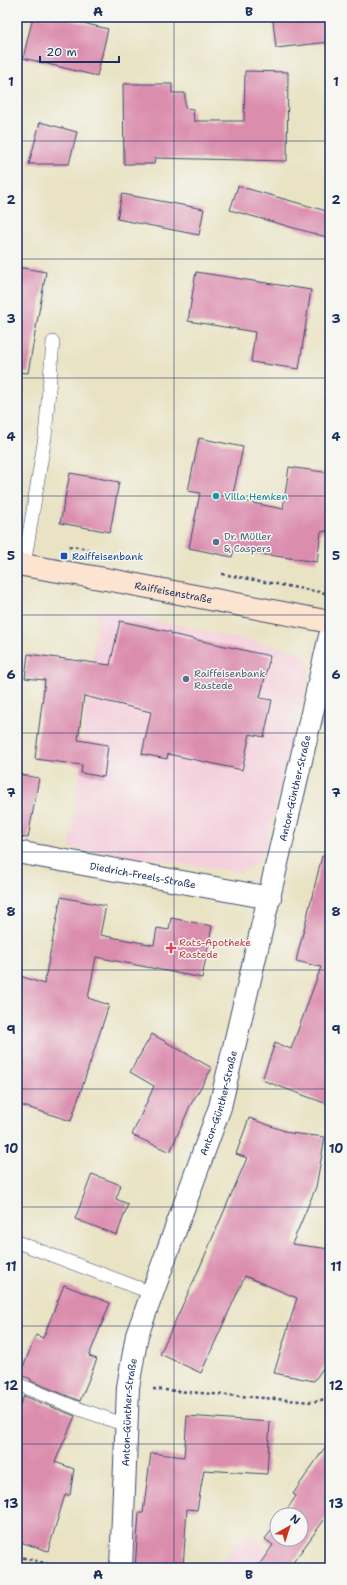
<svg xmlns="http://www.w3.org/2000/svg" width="347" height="1585" font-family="'Shantell Sans',sans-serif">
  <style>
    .built { fill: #f4cfdc }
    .green { fill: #9fce7d; stroke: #5d7e6e }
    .building { fill: #db8dae }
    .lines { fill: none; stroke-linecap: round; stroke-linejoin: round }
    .lane-casing { stroke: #3a4a6d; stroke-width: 14 }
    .street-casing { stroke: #3a4a6d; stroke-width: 24 }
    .secondary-casing { stroke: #3a4a6d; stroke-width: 24 }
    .path { stroke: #3a4a6d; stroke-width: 2.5; stroke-dasharray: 3 3; stroke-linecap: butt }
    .lane { stroke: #fff; stroke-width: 13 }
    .street { stroke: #fff; stroke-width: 22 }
    .secondary { stroke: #fde4d0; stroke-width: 22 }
    .grid { fill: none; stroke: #1b2f5e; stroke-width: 1; stroke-opacity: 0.55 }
    .culture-dot { fill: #0f9aa8; stroke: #f6f6f2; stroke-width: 1.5 }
    .service-dot { fill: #5c6f8a; stroke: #f6f6f2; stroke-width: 1.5 }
    .transit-dot { fill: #1a4fb4; stroke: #f6f6f2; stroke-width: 1.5 }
    .health-dot { fill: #e0444e; stroke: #f6f6f2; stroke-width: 1.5 }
    .labels { text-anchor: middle; stroke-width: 3; stroke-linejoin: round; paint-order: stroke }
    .culture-label { font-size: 10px; fill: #0d838f; stroke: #f6f6f2; text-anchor: start }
    .service-label { font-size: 10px; fill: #4e5e75; stroke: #f6f6f2; text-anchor: start }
    .transit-label { font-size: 10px; fill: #164399; stroke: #f6f6f2; text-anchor: start }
    .street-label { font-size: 10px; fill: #1b2f5e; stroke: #f6f6f2 }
    .health-label { font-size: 10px; fill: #be3a42; stroke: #f6f6f2; text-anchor: start }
    .neatline { fill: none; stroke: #1b2f5e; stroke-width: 1.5 }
    .grid-label { font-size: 13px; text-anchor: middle; font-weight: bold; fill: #1b2f5e }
  </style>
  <rect width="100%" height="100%" fill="#f6f6f2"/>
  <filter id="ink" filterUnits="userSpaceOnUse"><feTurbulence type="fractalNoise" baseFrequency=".025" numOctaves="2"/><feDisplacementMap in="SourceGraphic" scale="8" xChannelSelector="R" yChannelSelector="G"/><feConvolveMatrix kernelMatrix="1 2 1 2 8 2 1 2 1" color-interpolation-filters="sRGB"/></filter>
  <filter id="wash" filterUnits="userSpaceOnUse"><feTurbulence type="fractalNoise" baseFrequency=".012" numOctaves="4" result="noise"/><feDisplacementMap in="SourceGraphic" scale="16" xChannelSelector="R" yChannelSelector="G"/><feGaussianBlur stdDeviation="0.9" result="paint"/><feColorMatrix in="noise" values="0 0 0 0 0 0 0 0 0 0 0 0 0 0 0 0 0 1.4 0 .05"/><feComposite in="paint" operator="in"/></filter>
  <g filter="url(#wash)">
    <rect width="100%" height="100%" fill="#e9e3c4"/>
    <path class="built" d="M 98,608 L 296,651 L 306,657 L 310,670 L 265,848 L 259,862 L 241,872 L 70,848 Z
      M 246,1533 L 295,1568 L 215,1568 Z"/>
    <path class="green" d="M 330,683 L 330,722 L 319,728 Z"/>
    <g id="blocks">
      <path class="building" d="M 33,17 L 58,17 L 108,29 L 97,76 L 23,58 Z
        M 295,17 L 330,17 L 330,42 L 276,48 L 273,20 Z
        M 245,71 L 288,72 L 287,161 L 155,158 L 154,164 L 124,164 L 123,84 L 172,84 L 172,93 L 185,93 L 185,108 L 193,109 L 194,121 L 244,121 Z
        M 40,122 L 77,132 L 69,164 L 29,164 Z
        M 238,186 L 330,212 L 330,238 L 230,210 Z
        M 122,194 L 204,209 L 199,235 L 117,219 Z
        M 17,267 L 46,272 L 28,373 L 17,372 Z
        M 196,272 L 311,290 L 299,369 L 251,362 L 255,332 L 188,321 Z
        M 199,438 L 243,447 L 232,499 L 283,509 L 289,467 L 330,473 L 330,511 L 327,531 L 321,532 L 317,562 L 234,550 L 232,557 L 189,548 L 200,493 L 188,491 Z
        M 70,473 L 119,482 L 110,532 L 60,523 Z
        M 120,621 L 171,632 L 171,634 L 270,656 L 260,698 L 272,700 L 264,737 L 250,734 L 242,770 L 168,754 L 167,759 L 142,754 L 151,712 L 84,696 L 78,740 L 108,745 L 104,777 L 81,773 L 82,765 L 35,759 L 45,680 L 25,678 L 28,654 L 110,665 Z
        M 17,774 L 39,778 L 28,838 L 17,837 Z
        M 322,856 L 330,857 L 330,1105 L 262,1080 L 275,1043 L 291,1049 L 321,967 L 296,961 Z
        M 61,897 L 106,906 L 100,935 L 154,945 L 157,928 L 169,930 L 171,918 L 212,926 L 202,978 L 96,957 L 88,998 L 109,1005 L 71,1121 L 17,1104 L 17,975 L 44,984 Z
        M 152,1034 L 212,1068 L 190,1106 L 170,1152 L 132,1135 L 154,1086 L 130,1072 Z
        M 249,1118 L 290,1133 L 325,1137 L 316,1187 L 292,1244 L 330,1249 L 330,1358 L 314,1381 L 274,1373 L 297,1298 L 245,1276 L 201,1373 L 160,1354 L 196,1276 L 247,1158 L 236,1154 Z
        M 92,1174 L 121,1185 L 116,1199 L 128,1204 L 117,1235 L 75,1219 Z
        M 64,1285 L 110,1303 L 89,1356 L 97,1359 L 80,1401 L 31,1381 L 31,1379 L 20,1375 L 36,1335 L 43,1338 Z
        M 24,1396 L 75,1416 L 55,1462 L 74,1469 L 70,1495 L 65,1495 L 48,1551 L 17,1541 L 17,1412 Z
        M 187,1416 L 270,1422 L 267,1474 L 204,1470 L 197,1510 L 187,1509 L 183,1568 L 135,1568 L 139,1513 L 143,1513 L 151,1453 L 184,1457 Z
        M 330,1440 L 330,1512 L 289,1568 L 257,1568 L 273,1545 L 265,1539 L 277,1523 L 277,1539 L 301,1539 L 301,1515 L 283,1515 L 296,1496 L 293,1494 Z"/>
    </g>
  </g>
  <g filter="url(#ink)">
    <use href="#blocks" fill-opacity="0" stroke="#3a4a6d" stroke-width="1"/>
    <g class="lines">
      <defs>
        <path id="lane" d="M 24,565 L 45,437 L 53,342
          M 17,1242 L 152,1293
          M 17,1384 L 79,1409 L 126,1425"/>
        <g id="street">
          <path id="s1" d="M 17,852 L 270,898"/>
          <path id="s2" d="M 121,1568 L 128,1387 L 137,1335 L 220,1107 L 330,636"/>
        </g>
        <g id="secondary">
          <path id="s3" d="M 17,564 L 111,580 L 330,622"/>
        </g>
      </defs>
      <use href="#lane" class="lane-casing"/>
      <use href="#street" class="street-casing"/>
      <use href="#secondary" class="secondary-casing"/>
      <path class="path" d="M 69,547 L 72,546 L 88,549
        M 222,574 L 330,594
        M 153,1389 L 312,1402 L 330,1398
        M 17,1556 L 64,1568"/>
      <use href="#lane" class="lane"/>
      <use href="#street" class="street"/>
      <use href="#secondary" class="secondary"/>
    </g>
  </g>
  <path class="grid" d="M 174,17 L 174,1568M 17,141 L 330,141M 17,259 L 330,259M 17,378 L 330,378M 17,496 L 330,496M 17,615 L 330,615M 17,733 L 330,733M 17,852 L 330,852M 17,970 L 330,970M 17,1089 L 330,1089M 17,1207 L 330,1207M 17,1326 L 330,1326M 17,1444 L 330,1444"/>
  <circle class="culture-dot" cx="216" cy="496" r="4"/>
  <g class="service-dot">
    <circle cx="216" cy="542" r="4"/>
    <circle cx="186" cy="679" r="4"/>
  </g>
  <rect class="transit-dot" x="60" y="552" width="8" height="8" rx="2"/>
  <path class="health-dot" d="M169 942h4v4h4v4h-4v4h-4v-4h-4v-4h4z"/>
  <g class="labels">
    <g class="culture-label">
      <text x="224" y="500">Villa Hemken</text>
    </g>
    <g class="service-label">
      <text x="224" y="540">Dr. Müller<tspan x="224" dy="12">&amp; Caspers</tspan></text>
      <text x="194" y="677">Raiffeisenbank<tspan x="194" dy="12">Rastede</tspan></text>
    </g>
    <g class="transit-label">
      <text x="72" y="560">Raiffeisenbank</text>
    </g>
    <g class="street-label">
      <text dy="4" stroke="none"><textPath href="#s3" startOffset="159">Raiffeisenstraße</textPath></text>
      <text dy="4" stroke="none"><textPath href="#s2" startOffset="804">Anton-Günther-Straße</textPath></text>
      <text dy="4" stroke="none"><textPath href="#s1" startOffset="128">Diedrich-Freels-Straße</textPath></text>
      <text dy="4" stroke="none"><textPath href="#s2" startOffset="480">Anton-Günther-Straße</textPath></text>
      <text dy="4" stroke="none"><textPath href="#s2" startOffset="156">Anton-Günther-Straße</textPath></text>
    </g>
    <g class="health-label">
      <text x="179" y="946">Rats-Apotheke<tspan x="179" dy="12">Rastede</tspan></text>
    </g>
  </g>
  <rect width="347" height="1585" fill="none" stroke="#f6f6f2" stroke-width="44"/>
  <g transform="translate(289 1527) rotate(39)"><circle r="19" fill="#f6f6f2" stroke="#9ea6b7"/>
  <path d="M0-3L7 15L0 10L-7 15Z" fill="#c8321e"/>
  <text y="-6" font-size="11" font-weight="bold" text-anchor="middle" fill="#1b2f5e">N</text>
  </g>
  <path d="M40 56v6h79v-6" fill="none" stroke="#1b2f5e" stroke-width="2"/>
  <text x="46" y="56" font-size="12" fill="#1b2f5e" stroke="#f6f6f2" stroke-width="3" paint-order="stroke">20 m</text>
  <rect x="22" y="22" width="303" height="1541" class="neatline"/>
  <g class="grid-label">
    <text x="98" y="16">A</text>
    <text x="249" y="16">B</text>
    <text x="11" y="86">1</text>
    <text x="336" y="86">1</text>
    <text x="11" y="204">2</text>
    <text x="336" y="204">2</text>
    <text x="11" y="323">3</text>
    <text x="336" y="323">3</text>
    <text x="11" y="441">4</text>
    <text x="336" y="441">4</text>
    <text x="11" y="560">5</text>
    <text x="336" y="560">5</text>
    <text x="11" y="679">6</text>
    <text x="336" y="679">6</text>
    <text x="11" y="797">7</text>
    <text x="336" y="797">7</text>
    <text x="11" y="916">8</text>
    <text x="336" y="916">8</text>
    <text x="11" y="1034">9</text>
    <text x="336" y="1034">9</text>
    <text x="11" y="1153">10</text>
    <text x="336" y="1153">10</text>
    <text x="11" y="1271">11</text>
    <text x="336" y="1271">11</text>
    <text x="11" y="1390">12</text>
    <text x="336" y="1390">12</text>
    <text x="11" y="1508">13</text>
    <text x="336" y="1508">13</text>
    <text x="98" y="1579">A</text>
    <text x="249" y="1579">B</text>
  </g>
</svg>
